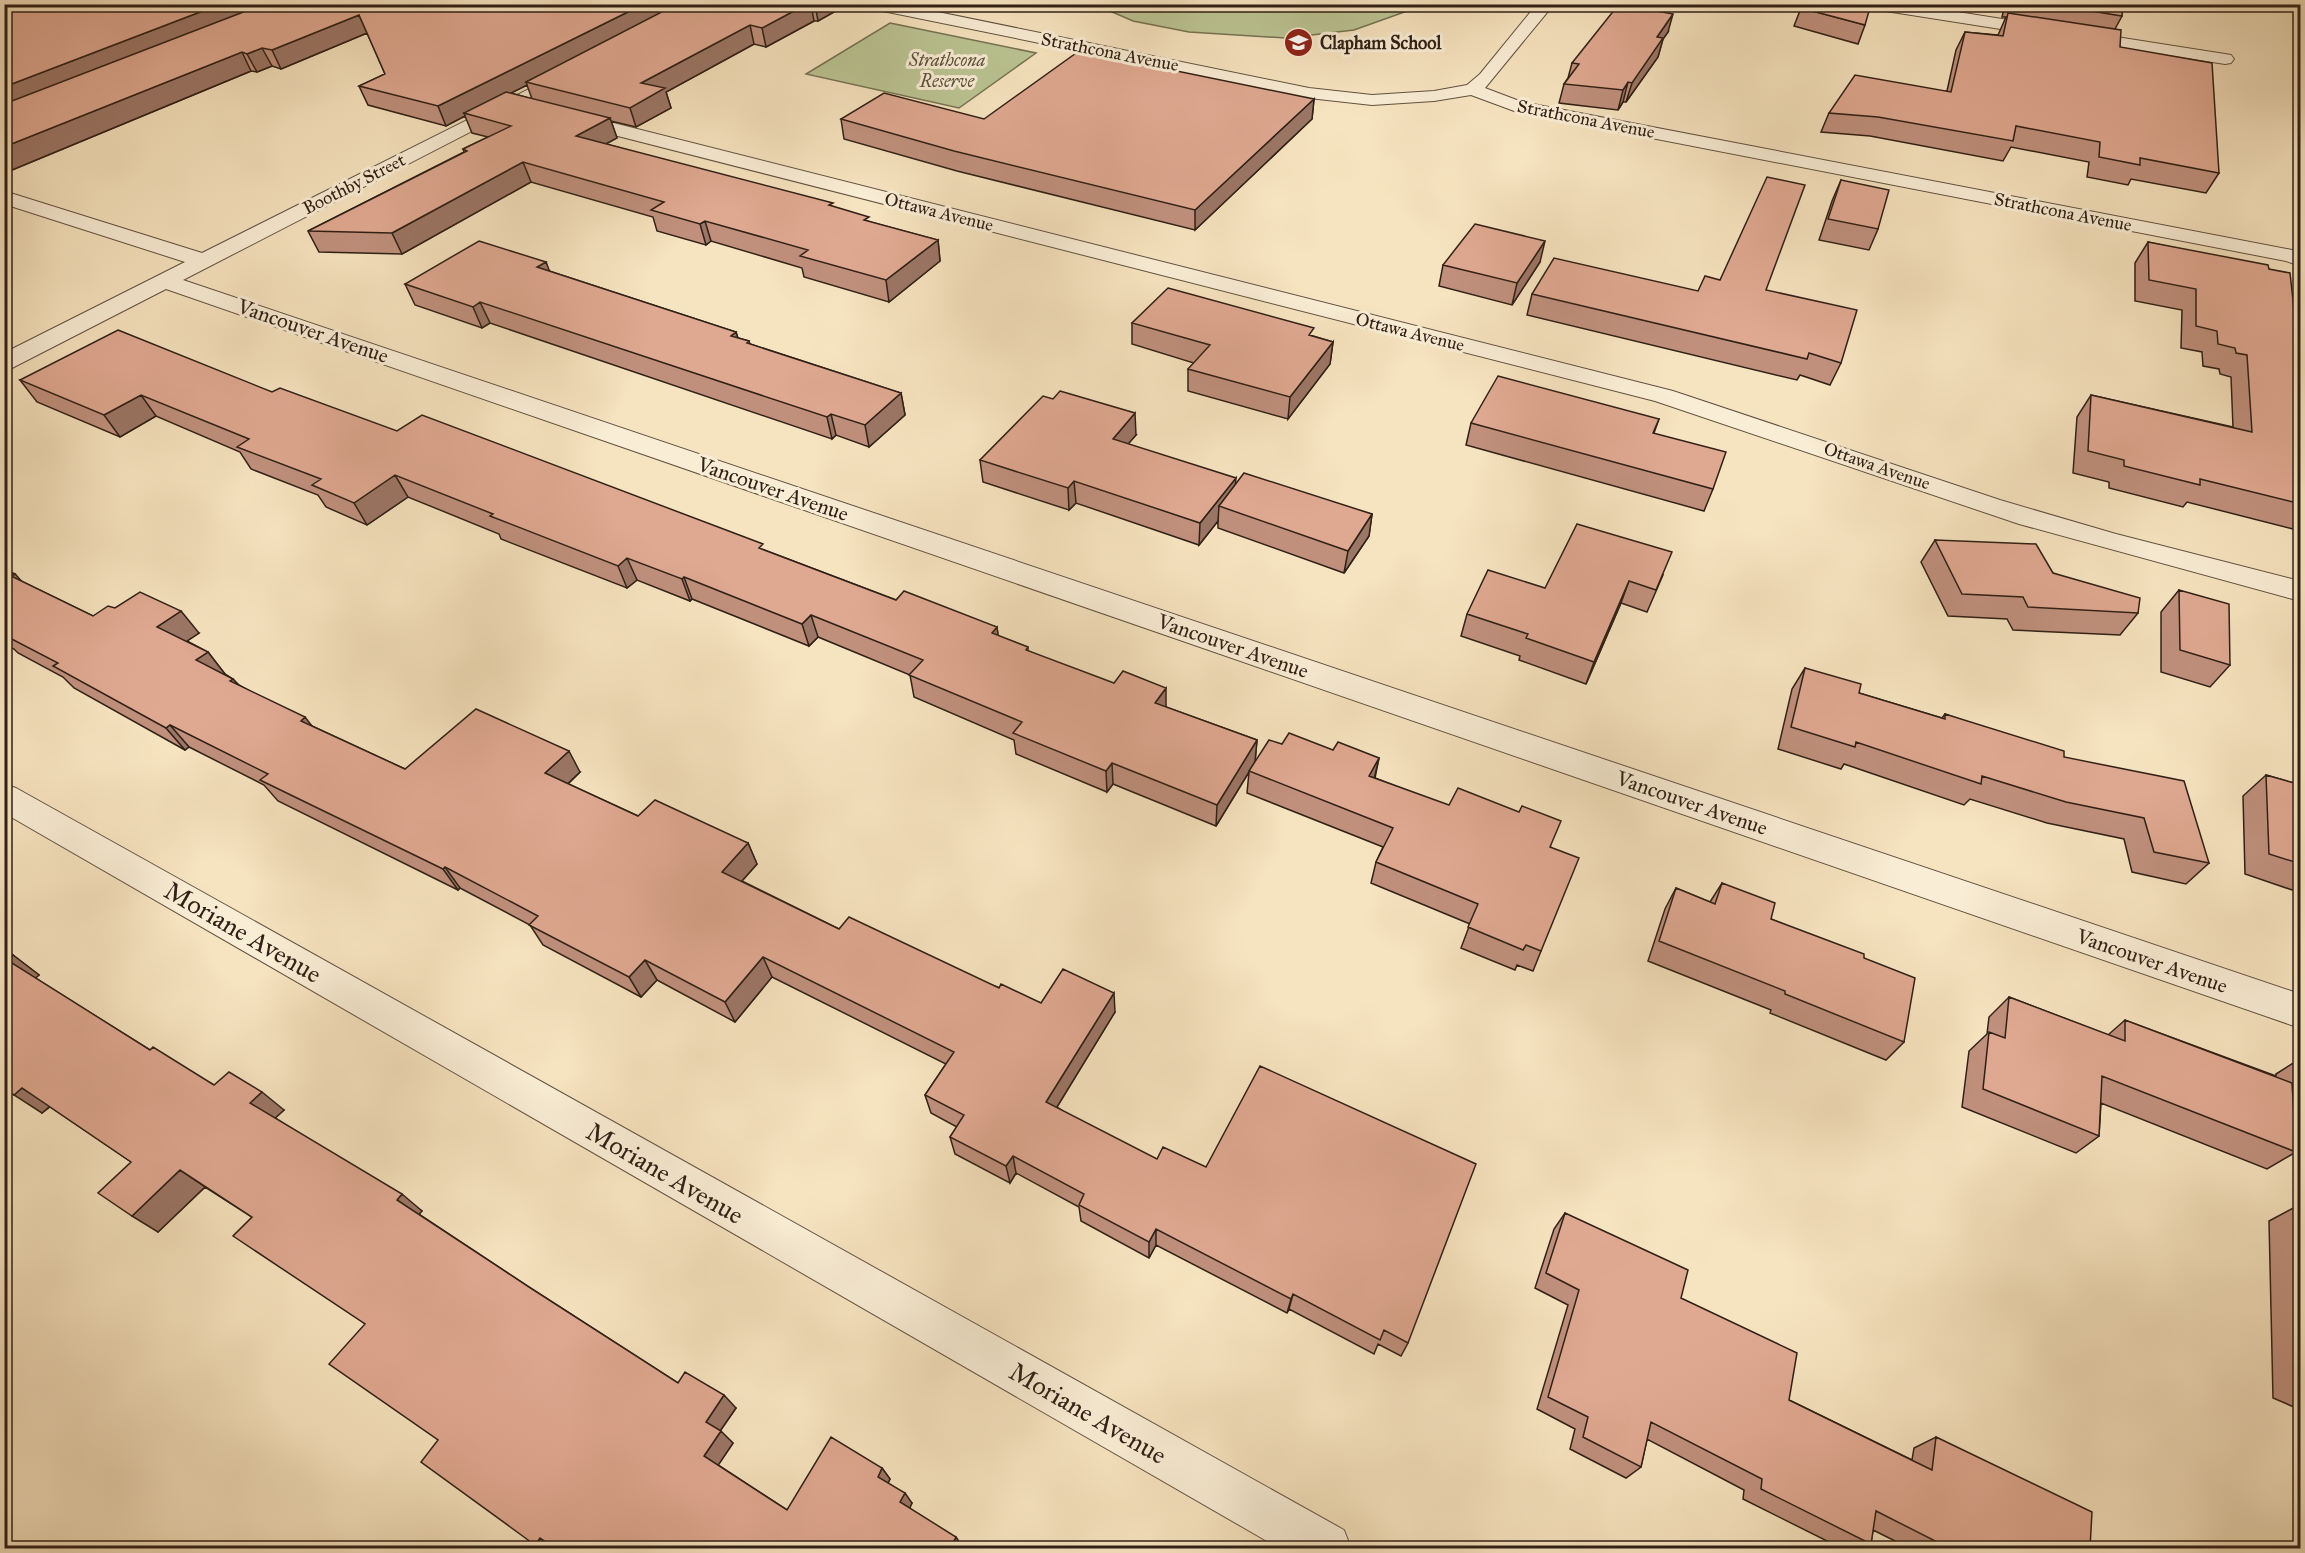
<svg xmlns="http://www.w3.org/2000/svg" width="2305" height="1553" font-family="'IM FELL Great Primer',serif">
  <style>
    .green { fill: #bbc493; stroke: #767254; stroke-width: 1.5 }
    .lines { fill: none; stroke-linecap: round; stroke-linejoin: round }
    .street-casing { stroke: #625140; stroke-width: 2 }
    .street { fill: #f9edd5; fill-rule: evenodd }
    .wall { fill: #c0907d; stroke: #302016; stroke-width: 1.5; fill-rule: evenodd }
    .shaded-wall { fill: #9c7666; stroke: #302016; stroke-width: 1.5 }
    .building { fill: #dfa891; stroke: #302016; stroke-width: 1.5 }
    .labels { text-anchor: middle; stroke-width: 6; stroke-linejoin: round; paint-order: stroke }
    .far-poi-label { font-size: 18px; font-weight: bold; fill: #302016; stroke: #f9edd5; text-anchor: start }
    .far-street-label { font-size: 18px; fill: #302016; stroke: #f9edd5 }
    .far-park-label { font-size: 18px; font-style: italic; fill: #5a513c; stroke: #f9edd5 }
    .street-label { font-size: 21px; fill: #302016; stroke: #f9edd5 }
    .near-street-label { font-size: 26px; fill: #302016; stroke: #f9edd5 }
  </style>
  <rect width="100%" height="100%" fill="#f6e3bf"/>
  <filter id="stains"><feTurbulence type="fractalNoise" baseFrequency=".00333" numOctaves="4"/><feColorMatrix values="0 0 0 0 .2 0 0 0 0 .09 0 0 0 0 .02 0 0 0 .5 -.17"/></filter>
  <radialGradient id="worn" r=".72"><stop offset=".6" stop-color="#630" stop-opacity="0"/><stop offset="1" stop-color="#630" stop-opacity=".3"/></radialGradient>
  <path class="green" d="M 1096,5 L 1424,5 L 1354,30 L 1286,38 L 1189,32 L 1133,21 Z
    M 890,23 L 1036,53 L 959,108 L 806,74 Z"/>
  <g class="lines">
    <defs>
      <path id="street" d="M 865,4 L 899,4 L 1309,88 L 1372,95 L 1434,91 L 1467,85 L 1480,74 L 1537,4 L 1554,4 L 1485,88 L 1522,102 L 2292,250 L 2300,252 L 2300,266 L 2286,261 L 1517,112 L 1471,95 L 1434,101 L 1372,105 L 1309,98 L 873,9 Z
        M 1865,4 L 1907,4 L 2225,54 L 2231,55 L 2234,59 L 2231,63 L 2225,64 L 1873,9 Z
        M 569,69 L 575,70 L 578,74 L 575,78 L 183,280 L 2300,994 L 2300,1028 L 166,289 L 12,368 L 4,370 L 4,353 L 185,262 L 4,204 L 4,191 L 202,253 Z
        M 570,112 L 1673,391 L 2000,500 L 2116,534 L 2300,581 L 2300,601 L 2019,524 L 1655,401 L 563,122 L 561,118 L 563,114 Z
        M 4,784 L 16,788 L 1344,1530 L 1351,1548 L 1279,1548 L 4,813 Z"/>
    </defs>
    <use href="#street" class="street-casing"/>
    <use href="#street" class="street"/>
  </g>
  <path class="wall" d="M 4,4 L 848,4 L 818,21 L 814,21 L 766,47 L 754,44 L 666,92 L 671,108 L 636,127 L 611,121 L 617,138 L 606,144 L 834,207 L 870,222 L 938,240 L 940,261 L 889,302 L 804,277 L 802,268 L 711,241 L 706,245 L 657,231 L 653,217 L 531,182 L 402,254 L 319,252 L 308,231 L 464,152 L 463,149 L 488,137 L 472,133 L 465,116 L 446,126 L 368,105 L 359,86 L 385,74 L 367,33 L 281,69 L 272,66 L 257,72 L 251,71 L 12,170 L 4,167 ZM 527,85 L 532,99 L 511,93 Z
    M 2005,4 L 2122,4 L 2122,16 L 2115,29 L 2120,47 L 2219,173 L 2206,193 L 2131,179 L 2128,185 L 2087,177 L 2089,162 L 2011,147 L 2003,161 L 1870,136 L 1821,132 L 1829,113 L 1947,91 L 1956,50 L 1965,32 L 1998,35 L 2006,17 L 2002,17 Z
    M 1801,8 L 1865,25 L 1858,44 L 1794,26 Z
    M 1668,32 L 1663,39 L 1658,57 L 1626,102 L 1623,102 L 1618,110 L 1559,103 L 1564,84 L 1568,78 L 1572,63 Z
    M 1314,99 L 1312,119 L 1195,230 L 957,171 L 844,139 L 841,119 L 984,119 Z
    M 1841,180 L 1878,229 L 1869,250 L 1819,240 L 1832,201 Z
    M 2148,242 L 2269,269 L 2301,374 L 2301,531 L 2187,502 L 2183,507 L 2109,488 L 2109,482 L 2073,473 L 2077,417 L 2091,395 L 2233,427 L 2231,377 L 2220,374 L 2219,369 L 2203,366 L 2202,352 L 2181,348 L 2182,310 L 2135,301 L 2135,263 Z
    M 546,262 L 549,271 L 736,332 L 738,338 L 749,341 L 750,344 L 901,393 L 905,415 L 869,447 L 836,435 L 832,439 L 490,323 L 482,328 L 415,305 L 405,284 Z
    M 1540,262 L 1512,305 L 1439,286 L 1443,265 Z
    M 1766,290 L 1841,363 L 1830,385 L 1800,375 L 1797,380 L 1527,315 L 1532,294 Z
    M 1132,323 L 1313,336 L 1333,342 L 1330,364 L 1288,419 L 1188,391 L 1188,369 L 1194,363 L 1132,344 Z
    M 20,380 L 272,392 L 764,550 L 896,600 L 997,627 L 998,636 L 1028,647 L 1028,651 L 1166,707 L 1257,740 L 1255,762 L 1282,744 L 1333,750 L 1379,758 L 1375,778 L 1551,847 L 1541,951 L 1533,971 L 1517,965 L 1515,970 L 1461,948 L 1470,924 L 1371,883 L 1376,862 L 1383,847 L 1247,793 L 1249,772 L 1216,826 L 1113,784 L 1107,792 L 1016,754 L 1014,740 L 914,697 L 910,675 L 818,637 L 809,646 L 692,599 L 690,601 L 637,580 L 627,588 L 501,539 L 499,534 L 408,497 L 367,525 L 326,507 L 318,495 L 251,469 L 240,452 L 156,416 L 120,437 L 37,402 Z
    M 1659,419 L 1654,433 L 1713,489 L 1704,511 L 1466,445 L 1471,423 Z
    M 1136,435 L 1128,444 L 1235,485 L 1372,514 L 1369,536 L 1344,573 L 1218,528 L 1218,521 L 1199,545 L 1076,503 L 1069,510 L 983,482 L 980,460 Z
    M 1935,540 L 2053,573 L 2138,613 L 2120,635 L 2013,630 L 2007,619 L 1948,616 L 1921,562 Z
    M 4,569 L 15,574 L 21,581 L 93,616 L 115,608 L 199,633 L 187,641 L 208,652 L 225,674 L 233,679 L 239,685 L 312,726 L 405,769 L 580,772 L 568,784 L 638,816 L 748,843 L 757,864 L 742,881 L 839,929 L 1041,1003 L 1115,1012 L 1057,1107 L 1408,1343 L 1401,1356 L 1378,1344 L 1374,1354 L 1289,1309 L 1287,1313 L 1156,1245 L 1149,1258 L 1081,1221 L 1079,1207 L 1016,1173 L 1010,1183 L 955,1154 L 950,1137 L 957,1127 L 931,1113 L 925,1095 L 946,1064 L 772,977 L 735,1022 L 657,980 L 641,997 L 543,945 L 530,925 L 460,888 L 458,890 L 278,801 L 264,785 L 189,747 L 185,750 L 74,688 L 63,677 L 18,653 L 14,649 L 4,644 Z
    M 1663,575 L 1647,612 L 1621,603 L 1586,684 L 1519,660 L 1520,656 L 1461,636 L 1467,614 L 1545,588 Z
    M 2179,590 L 2230,665 L 2210,687 L 2161,672 L 2161,612 Z
    M 1805,668 L 1859,693 L 1942,718 L 1945,714 L 2064,757 L 2209,863 L 2186,884 L 2132,872 L 2124,839 L 2047,823 L 1970,799 L 1964,805 L 1844,764 L 1841,769 L 1778,749 L 1792,689 Z
    M 2266,775 L 2301,785 L 2301,893 L 2245,874 L 2243,796 Z
    M 1722,883 L 1771,919 L 1864,958 L 1904,1042 L 1886,1060 L 1770,1013 L 1771,1010 L 1648,961 L 1665,909 L 1676,888 L 1710,902 Z
    M 13,955 L 39,975 L 35,978 L 150,1050 L 214,1085 L 284,1110 L 275,1118 L 422,1211 L 419,1214 L 529,1287 L 678,1383 L 736,1408 L 720,1431 L 733,1443 L 718,1465 L 787,1510 L 882,1468 L 890,1479 L 888,1483 L 912,1503 L 909,1508 L 962,1546 L 960,1548 L 543,1548 L 438,1440 L 365,1324 L 252,1217 L 205,1187 L 158,1232 L 131,1162 L 50,1107 L 42,1113 Z
    M 2009,997 L 2108,1035 L 2125,1020 L 2276,1076 L 2276,1074 L 2301,1058 L 2301,1148 L 2295,1146 L 2296,1152 L 2267,1169 L 2101,1103 L 2099,1136 L 2076,1153 L 1962,1107 L 1969,1051 L 1987,1034 L 1989,1017 Z
    M 2299,1205 L 2301,1205 L 2301,1410 L 2273,1398 L 2269,1221 Z
    M 1565,1213 L 1681,1298 L 1789,1400 L 1912,1460 L 1914,1448 L 1936,1437 L 2090,1548 L 1909,1548 L 1873,1530 L 1871,1544 L 1860,1548 L 1841,1548 L 1743,1499 L 1744,1490 L 1647,1439 L 1641,1467 L 1626,1478 L 1570,1449 L 1575,1429 L 1537,1409 L 1568,1305 L 1535,1288 L 1554,1229 Z"/>
  <path class="shaded-wall" d="M 221,4 L 277,4 L 4,111 L 4,87 Z
    M 644,4 L 685,4 L 526,82 L 527,85 L 469,114 L 464,113 L 465,116 L 446,126 L 438,106 Z
    M 807,4 L 811,4 L 814,21 L 766,47 L 762,28 Z
    M 815,4 L 848,4 L 818,21 Z
    M 1673,14 L 1668,32 L 1663,39 L 1658,57 L 1626,102 L 1632,83 L 1657,37 Z
    M 359,15 L 367,33 L 281,69 L 272,50 Z
    M 750,25 L 754,44 L 666,92 L 671,108 L 636,127 L 630,108 L 641,83 Z
    M 262,48 L 272,66 L 257,72 L 247,54 Z
    M 242,52 L 251,71 L 12,170 L 4,159 L 4,147 Z
    M 1628,82 L 1623,102 L 1618,110 L 1623,90 Z
    M 1314,99 L 1312,119 L 1195,230 L 1195,210 Z
    M 610,118 L 617,138 L 583,156 L 576,136 Z
    M 523,162 L 531,182 L 402,254 L 392,233 Z
    M 705,221 L 711,241 L 706,245 L 700,224 Z
    M 938,240 L 940,261 L 889,302 L 886,280 Z
    M 1545,241 L 1540,262 L 1512,305 L 1517,283 Z
    M 546,262 L 554,283 L 537,267 Z
    M 480,302 L 490,323 L 482,328 L 473,307 Z
    M 736,332 L 742,353 L 731,336 Z
    M 1333,342 L 1330,364 L 1288,419 L 1290,397 Z
    M 901,393 L 905,415 L 869,447 L 865,425 Z
    M 141,395 L 156,416 L 120,437 L 104,415 Z
    M 1135,413 L 1136,435 L 1113,461 L 1113,439 Z
    M 831,414 L 836,435 L 832,439 L 827,417 Z
    M 395,475 L 408,497 L 367,525 L 354,503 Z
    M 1236,478 L 1234,500 L 1219,506 L 1218,521 L 1199,545 L 1200,523 Z
    M 1074,481 L 1076,503 L 1069,510 L 1068,488 Z
    M 4,491 L 9,496 L 4,499 Z
    M 1372,514 L 1369,536 L 1344,573 L 1348,551 Z
    M 627,558 L 637,580 L 627,588 L 618,566 Z
    M 15,574 L 35,596 L 11,576 Z
    M 684,577 L 692,599 L 690,601 L 682,579 Z
    M 1629,581 L 1621,603 L 1586,684 L 1594,662 Z
    M 181,611 L 199,633 L 175,649 L 157,627 Z
    M 811,615 L 818,637 L 809,646 L 802,624 Z
    M 997,627 L 1000,649 L 992,633 Z
    M 208,652 L 225,674 L 214,682 L 196,660 Z
    M 233,679 L 251,700 L 230,681 Z
    M 1166,688 L 1166,709 L 1155,703 Z
    M 305,717 L 322,739 L 301,721 Z
    M 170,725 L 189,747 L 185,750 L 166,728 Z
    M 1257,740 L 1255,762 L 1216,826 L 1217,805 Z
    M 569,751 L 580,772 L 557,794 L 545,773 Z
    M 1379,758 L 1374,779 L 1369,776 Z
    M 1112,763 L 1113,784 L 1107,792 L 1106,771 Z
    M 748,843 L 757,864 L 732,892 L 722,872 Z
    M 445,867 L 460,888 L 458,890 L 443,869 Z
    M 13,955 L 39,975 L 33,980 L 7,960 Z
    M 763,957 L 772,977 L 735,1022 L 725,1002 Z
    M 645,960 L 657,980 L 641,997 L 629,977 Z
    M 1114,993 L 1115,1012 L 1049,1120 L 1046,1102 Z
    M 22,1088 L 50,1106 L 42,1113 L 14,1095 Z
    M 262,1092 L 284,1110 L 272,1121 L 250,1103 Z
    M 1013,1156 L 1016,1173 L 1010,1183 L 1006,1166 Z
    M 180,1170 L 205,1187 L 158,1232 L 132,1216 Z
    M 402,1194 L 422,1211 L 417,1216 L 397,1200 Z
    M 1156,1229 L 1156,1245 L 1149,1258 L 1149,1242 Z
    M 1293,1294 L 1289,1309 L 1287,1313 L 1291,1299 Z
    M 724,1395 L 736,1408 L 718,1434 L 706,1422 Z
    M 721,1431 L 733,1443 L 717,1467 L 704,1456 Z
    M 882,1468 L 890,1479 L 886,1487 L 878,1477 Z
    M 905,1493 L 912,1503 L 908,1512 L 900,1502 Z
    M 956,1537 L 962,1546 L 960,1548 L 950,1548 Z
    M 540,1538 L 557,1548 L 543,1548 L 535,1545 Z"/>
  <path class="building" d="M 4,4 L 221,4 L 4,87 Z
    M 264,4 L 644,4 L 438,106 L 359,86 L 385,74 L 359,15 L 272,50 L 262,48 L 247,54 L 242,52 L 4,147 L 4,104 Z
    M 677,4 L 807,4 L 762,28 L 750,25 L 641,83 L 665,88 L 630,108 L 526,82 Z
    M 1619,4 L 1673,14 L 1657,37 L 1663,38 L 1632,83 L 1628,82 L 1623,90 L 1564,84 L 1579,64 L 1572,63 Z
    M 1806,4 L 1871,4 L 1865,25 L 1801,8 Z
    M 2049,4 L 2122,4 L 2122,16 Z
    M 2008,13 L 2121,30 L 2120,47 L 2212,63 L 2219,173 L 2140,158 L 2140,165 L 2099,157 L 2100,142 L 2016,126 L 2013,141 L 1878,117 L 1829,113 L 1855,75 L 1951,92 L 1965,32 L 2003,36 Z
    M 1079,51 L 1314,99 L 1195,210 L 954,151 L 841,119 L 884,93 L 984,119 Z
    M 506,92 L 610,118 L 576,136 L 833,203 L 829,205 L 869,217 L 864,220 L 938,240 L 886,280 L 800,256 L 808,250 L 705,221 L 700,224 L 651,210 L 664,202 L 523,162 L 392,233 L 308,231 L 467,151 L 463,149 L 511,126 L 464,113 Z
    M 1767,177 L 1805,185 L 1766,290 L 1857,310 L 1841,363 L 1809,353 L 1807,359 L 1532,294 L 1554,258 L 1698,291 L 1705,276 L 1720,280 Z
    M 1841,180 L 1889,190 L 1878,229 L 1828,219 Z
    M 1475,224 L 1545,241 L 1517,283 L 1443,265 Z
    M 479,241 L 546,262 L 537,267 L 736,332 L 731,336 L 749,341 L 747,343 L 901,393 L 865,425 L 831,414 L 827,417 L 480,302 L 473,307 L 405,284 Z
    M 2148,242 L 2268,265 L 2269,269 L 2290,273 L 2301,374 L 2301,504 L 2200,479 L 2200,485 L 2124,466 L 2124,460 L 2088,451 L 2091,395 L 2252,432 L 2247,355 L 2236,353 L 2235,348 L 2218,344 L 2217,331 L 2196,326 L 2196,289 L 2149,280 Z
    M 1168,288 L 1314,328 L 1309,335 L 1333,342 L 1290,397 L 1188,369 L 1210,345 L 1132,323 Z
    M 118,330 L 272,392 L 280,388 L 397,431 L 422,415 L 763,544 L 759,548 L 896,600 L 904,591 L 997,627 L 992,633 L 1028,647 L 1026,650 L 1114,683 L 1123,671 L 1166,688 L 1155,703 L 1257,740 L 1217,805 L 1112,763 L 1106,771 L 1013,733 L 1022,722 L 909,675 L 923,660 L 811,615 L 802,624 L 684,577 L 682,579 L 627,558 L 618,566 L 490,516 L 493,514 L 395,475 L 354,503 L 312,485 L 321,479 L 237,447 L 249,439 L 141,395 L 104,415 L 20,380 Z
    M 1498,376 L 1659,419 L 1653,433 L 1726,452 L 1713,489 L 1471,423 Z
    M 1060,391 L 1135,413 L 1113,439 L 1236,478 L 1200,523 L 1074,481 L 1068,488 L 980,460 L 1043,396 L 1053,399 Z
    M 1244,473 L 1372,514 L 1348,551 L 1219,506 Z
    M 1577,524 L 1672,552 L 1656,590 L 1629,581 L 1594,662 L 1526,638 L 1528,634 L 1467,614 L 1488,570 L 1545,588 Z
    M 1935,540 L 2036,544 L 2053,573 L 2140,598 L 2138,613 L 2028,607 L 2023,597 L 1962,594 Z
    M 4,569 L 15,574 L 11,576 L 93,616 L 108,606 L 115,608 L 140,592 L 181,611 L 157,627 L 208,652 L 196,660 L 233,679 L 230,681 L 305,717 L 301,721 L 405,769 L 476,709 L 569,751 L 545,773 L 638,816 L 655,800 L 748,843 L 722,872 L 839,929 L 849,917 L 999,988 L 1001,984 L 1041,1003 L 1063,969 L 1114,993 L 1046,1102 L 1157,1159 L 1163,1147 L 1206,1167 L 1260,1066 L 1476,1164 L 1408,1343 L 1384,1330 L 1380,1340 L 1293,1294 L 1291,1299 L 1156,1229 L 1149,1242 L 1079,1205 L 1084,1194 L 1013,1156 L 1006,1166 L 950,1137 L 964,1115 L 925,1095 L 954,1052 L 763,957 L 725,1002 L 645,960 L 629,977 L 529,925 L 538,916 L 445,867 L 443,869 L 260,780 L 268,774 L 170,725 L 166,728 L 53,666 L 58,663 L 4,635 Z
    M 2179,590 L 2229,604 L 2230,665 L 2180,650 Z
    M 1805,668 L 1861,684 L 1859,693 L 1945,719 L 1945,714 L 2064,751 L 2064,757 L 2184,781 L 2209,863 L 2154,852 L 2144,818 L 2066,802 L 1982,776 L 1981,784 L 1856,742 L 1855,747 L 1791,727 Z
    M 1289,733 L 1333,750 L 1338,742 L 1379,758 L 1369,776 L 1449,805 L 1458,788 L 1519,812 L 1522,806 L 1561,821 L 1550,847 L 1579,858 L 1541,951 L 1526,945 L 1523,950 L 1468,927 L 1478,904 L 1376,862 L 1393,828 L 1249,771 L 1269,740 L 1282,744 Z
    M 2266,775 L 2301,785 L 2301,864 L 2269,854 Z
    M 1722,883 L 1775,903 L 1771,919 L 1864,954 L 1864,958 L 1915,978 L 1904,1042 L 1785,994 L 1785,991 L 1659,941 L 1676,888 L 1715,904 Z
    M 4,950 L 13,955 L 7,960 L 150,1050 L 153,1047 L 214,1085 L 229,1072 L 262,1092 L 250,1103 L 402,1194 L 397,1200 L 529,1287 L 678,1383 L 685,1372 L 724,1395 L 706,1422 L 721,1431 L 704,1456 L 787,1510 L 831,1437 L 882,1468 L 878,1477 L 905,1493 L 900,1502 L 956,1537 L 950,1548 L 555,1548 L 540,1538 L 535,1545 L 421,1462 L 438,1440 L 329,1364 L 365,1324 L 233,1236 L 252,1217 L 180,1170 L 132,1216 L 98,1193 L 131,1162 L 22,1088 L 14,1095 L 4,1089 Z
    M 2009,997 L 2125,1041 L 2125,1020 L 2292,1083 L 2296,1152 L 2102,1076 L 2099,1136 L 1983,1089 L 1989,1032 L 2005,1038 Z
    M 2299,1205 L 2301,1205 L 2301,1244 Z
    M 1565,1213 L 1688,1270 L 1681,1298 L 1797,1353 L 1789,1400 L 1932,1470 L 1936,1437 L 2092,1512 L 2090,1548 L 1949,1548 L 1876,1511 L 1871,1544 L 1761,1489 L 1762,1479 L 1651,1422 L 1641,1467 L 1583,1437 L 1588,1417 L 1548,1397 L 1579,1290 L 1546,1273 Z"/>
  <defs>
    <symbol id="school-disc" viewBox="-11 -11 22 22"><circle r="9.5" fill="#8f2418" stroke="#f9edd5"/><path d="M0-5L7-2L0 1L-7-2ZM-4 1L0 2.5L4 1V4Q0 6-4 4Z" fill="#fff"/></symbol>
  </defs>
  <g fill-rule="evenodd">
    <use href="#school-disc" x="1282" y="26" width="33" height="33"/>
  </g>
  <g class="labels">
    <g class="far-poi-label">
      <text x="1320" y="49">Clapham School</text>
    </g>
    <g class="far-street-label">
      <text transform="translate(1110 52) rotate(11)" y="6">Strathcona Avenue</text>
      <text transform="translate(1586 119) rotate(11)" y="6">Strathcona Avenue</text>
      <text transform="translate(354 184) rotate(-27)" y="6">Boothby Street</text>
      <text transform="translate(939 212) rotate(14)" y="6">Ottawa Avenue</text>
      <text transform="translate(2063 212) rotate(11)" y="6">Strathcona Avenue</text>
      <text transform="translate(1410 332) rotate(14)" y="6">Ottawa Avenue</text>
      <text transform="translate(1877 466) rotate(19)" y="6">Ottawa Avenue</text>
    </g>
    <g class="far-park-label">
      <text x="947" y="66">Strathcona<tspan x="947" dy="21">Reserve</tspan></text>
    </g>
    <g class="street-label">
      <text transform="translate(313 331) rotate(19)" y="7">Vancouver Avenue</text>
      <text transform="translate(773 489) rotate(19)" y="7">Vancouver Avenue</text>
      <text transform="translate(1233 646) rotate(19)" y="7">Vancouver Avenue</text>
      <text transform="translate(1692 803) rotate(19)" y="7">Vancouver Avenue</text>
      <text transform="translate(2152 961) rotate(19)" y="7">Vancouver Avenue</text>
    </g>
    <g class="near-street-label">
      <text transform="translate(243 932) rotate(30)" y="9">Moriane Avenue</text>
      <text transform="translate(665 1173) rotate(30)" y="9">Moriane Avenue</text>
      <text transform="translate(1088 1413) rotate(30)" y="9">Moriane Avenue</text>
    </g>
  </g>
  <rect width="2305" height="1553" fill="none" stroke="#f6e3bf" stroke-width="24"/>
  <rect x="6" y="6" width="2293" height="1541" fill="none" stroke="#302016" stroke-width="3"/>
  <rect x="12" y="12" width="2281" height="1529" fill="none" stroke="#302016" stroke-width="1.5"/>
  <rect width="100%" height="100%" filter="url(#stains)"/>
  <rect width="100%" height="100%" fill="url(#worn)"/>
</svg>
